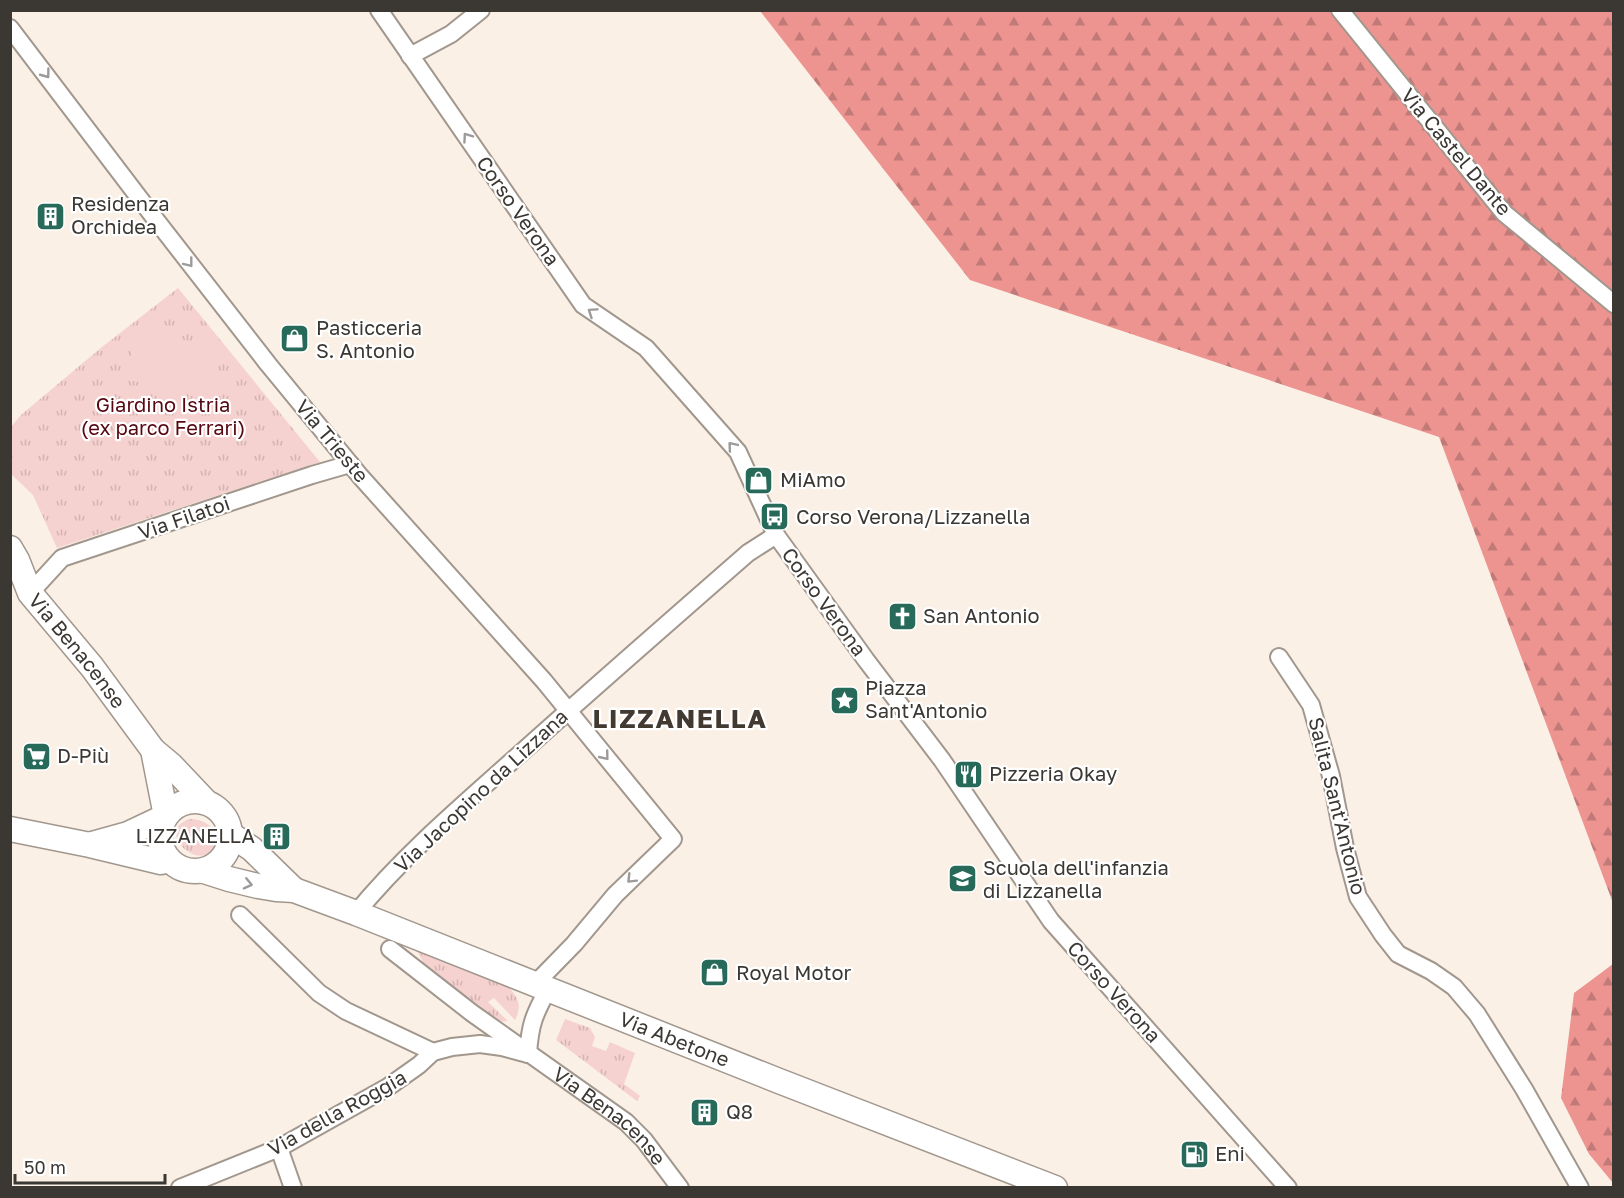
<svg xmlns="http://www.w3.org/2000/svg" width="1624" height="1198" font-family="'Golos Text',sans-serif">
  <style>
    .grass { fill: url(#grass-tufts) }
    .forest { fill: url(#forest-firs) }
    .pitch { fill: #f5d1cf }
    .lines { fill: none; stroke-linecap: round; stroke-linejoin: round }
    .minor-casing { stroke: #a1978d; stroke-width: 20 }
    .secondary-casing { stroke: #a1978d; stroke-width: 27 }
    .minor { stroke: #fff; stroke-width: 16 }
    .secondary { stroke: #fff; stroke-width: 24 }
    .oneway { stroke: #9d9b99 }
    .labels { text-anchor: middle; stroke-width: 4.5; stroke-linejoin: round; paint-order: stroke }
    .street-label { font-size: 20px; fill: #3b3733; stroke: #fff }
    .poi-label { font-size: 20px; fill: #3b3733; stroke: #fff; text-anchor: start }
    .park-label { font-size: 20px; fill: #570710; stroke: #fff }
    .district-label { font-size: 26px; font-weight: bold; letter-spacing: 1.5px; fill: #423931; stroke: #fff }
  </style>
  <defs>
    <pattern id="grass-tufts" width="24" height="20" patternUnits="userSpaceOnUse" patternTransform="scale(1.5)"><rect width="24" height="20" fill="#f5d1cf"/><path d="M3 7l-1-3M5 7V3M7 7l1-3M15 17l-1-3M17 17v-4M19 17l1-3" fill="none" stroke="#d3b4b2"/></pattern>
    <pattern id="forest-firs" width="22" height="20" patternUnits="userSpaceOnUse" patternTransform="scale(1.5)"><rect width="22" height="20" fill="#ed9491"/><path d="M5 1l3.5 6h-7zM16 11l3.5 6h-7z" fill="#c17a77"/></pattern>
  </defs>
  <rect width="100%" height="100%" fill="#fbf0e6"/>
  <path class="grass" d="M 178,288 L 320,462 L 57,548 L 33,495 L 11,474 L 11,427 L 21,415 L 102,347 Z
    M 190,819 C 204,819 221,829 215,845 C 214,848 213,851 210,853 C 191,866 157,829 190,819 Z
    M 417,950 L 508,987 C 519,998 522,1006 515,1020 L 494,998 L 488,1002 L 508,1021 L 494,1022 L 428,972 Z
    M 565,1019 L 590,1028 L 595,1037 L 592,1046 L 606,1051 L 610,1042 L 635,1053 L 624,1084 L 640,1096 L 637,1101 L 556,1040 Z"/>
  <path class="forest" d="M 760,11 L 1613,11 L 1613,903 L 1439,437 L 970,280 Z
    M 1613,964 L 1613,1183 L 1589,1154 L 1561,1098 L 1574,993 Z"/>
  <path class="pitch" d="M 135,331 L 218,346 L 209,394 L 127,380 Z"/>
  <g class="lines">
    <defs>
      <g id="minor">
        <path d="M 379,10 L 583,305 L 646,348 L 738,452 L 776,535 L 866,660 L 942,760 L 1051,921 L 1288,1188"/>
        <path d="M 1340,10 L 1504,213 L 1614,304"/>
        <path d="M 10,28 L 156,220 L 268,364 L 360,476 L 544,681 L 673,839 L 615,895 L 574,944 L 535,984"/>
        <path d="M 410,56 L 451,34 L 481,10"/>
        <path d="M 30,593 L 62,558 L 312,475 L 350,464"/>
        <path d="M 1279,657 L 1311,705 L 1331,776 L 1345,848 L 1358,897 L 1383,935 L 1398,954 L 1431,971 L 1454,987 L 1477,1014 L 1524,1089 L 1580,1188"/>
        <path d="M 356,913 C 402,857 458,809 512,761 C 590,691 669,622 748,553 L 776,535"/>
        <path d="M 240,915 L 319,993 L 346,1011 L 433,1052"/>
        <path id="s1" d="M 390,949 L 472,1013 L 626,1122 L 644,1140 L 680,1188"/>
        <path d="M 528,1054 C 530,1024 534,1015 548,989"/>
        <path d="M 279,1148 L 293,1188"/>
        <path d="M 180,1188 L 279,1148 L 388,1087 L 419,1065 L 433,1052 L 452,1047 L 480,1044 L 502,1047 L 528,1054"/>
      </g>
      <g id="secondary">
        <path id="s2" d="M 10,548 L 17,560 L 30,593 L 92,667 L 153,750 L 171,765 L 206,802"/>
        <circle cx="195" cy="836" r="35"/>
        <path d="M 10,829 L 90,845 L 161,862 L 168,860"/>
        <path d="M 230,834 L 252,849 L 294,890"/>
        <path d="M 92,844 L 128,834 L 166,816 L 153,750"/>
        <path id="s3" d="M 204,871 L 229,879 L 258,886 L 276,889 L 294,890 L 356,913 L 779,1081 L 1055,1188"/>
      </g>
    </defs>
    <use href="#minor" class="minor-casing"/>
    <use href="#secondary" class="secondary-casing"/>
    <use href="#minor" class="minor"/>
    <use href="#secondary" class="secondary"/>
  </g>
  <defs><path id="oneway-chevron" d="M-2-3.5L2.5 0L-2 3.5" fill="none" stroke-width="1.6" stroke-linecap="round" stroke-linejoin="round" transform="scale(1.5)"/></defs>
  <g class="oneway">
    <use href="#oneway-chevron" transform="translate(46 74) rotate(53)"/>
    <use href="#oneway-chevron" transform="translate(467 137) rotate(-125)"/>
    <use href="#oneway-chevron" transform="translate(189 263) rotate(52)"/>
    <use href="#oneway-chevron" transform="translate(592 312) rotate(-146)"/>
    <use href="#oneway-chevron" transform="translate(732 446) rotate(-130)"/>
    <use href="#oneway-chevron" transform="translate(605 756) rotate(51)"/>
    <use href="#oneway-chevron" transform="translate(631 879) rotate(135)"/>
    <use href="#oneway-chevron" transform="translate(248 884) rotate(13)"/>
  </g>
  <defs>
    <symbol id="building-square" viewBox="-11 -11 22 22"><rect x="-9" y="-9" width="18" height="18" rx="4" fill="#276a5a" stroke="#fff"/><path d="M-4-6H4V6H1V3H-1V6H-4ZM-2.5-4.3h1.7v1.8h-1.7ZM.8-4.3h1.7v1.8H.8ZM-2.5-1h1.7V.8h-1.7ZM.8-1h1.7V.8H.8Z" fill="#fff"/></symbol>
    <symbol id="shop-square" viewBox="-11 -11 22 22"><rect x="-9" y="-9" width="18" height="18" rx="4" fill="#276a5a" stroke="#fff"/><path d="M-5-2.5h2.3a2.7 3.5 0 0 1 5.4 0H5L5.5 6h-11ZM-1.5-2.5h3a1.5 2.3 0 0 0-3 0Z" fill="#fff"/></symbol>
    <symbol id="bus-square" viewBox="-11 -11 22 22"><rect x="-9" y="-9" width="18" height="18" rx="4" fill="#276a5a" stroke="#fff"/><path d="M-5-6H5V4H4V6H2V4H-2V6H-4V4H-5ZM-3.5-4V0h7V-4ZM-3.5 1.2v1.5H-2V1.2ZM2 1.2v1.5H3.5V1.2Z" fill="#fff"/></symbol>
    <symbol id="church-square" viewBox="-11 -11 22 22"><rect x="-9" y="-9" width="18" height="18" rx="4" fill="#276a5a" stroke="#fff"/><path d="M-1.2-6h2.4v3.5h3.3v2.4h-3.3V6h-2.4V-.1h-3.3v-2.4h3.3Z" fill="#fff"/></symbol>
    <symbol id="sight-square" viewBox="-11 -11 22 22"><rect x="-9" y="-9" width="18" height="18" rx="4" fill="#276a5a" stroke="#fff"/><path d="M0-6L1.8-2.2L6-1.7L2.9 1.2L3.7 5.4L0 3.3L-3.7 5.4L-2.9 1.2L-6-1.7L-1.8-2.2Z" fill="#fff"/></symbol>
    <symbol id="supermarket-square" viewBox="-11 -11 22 22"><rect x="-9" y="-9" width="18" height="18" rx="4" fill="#276a5a" stroke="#fff"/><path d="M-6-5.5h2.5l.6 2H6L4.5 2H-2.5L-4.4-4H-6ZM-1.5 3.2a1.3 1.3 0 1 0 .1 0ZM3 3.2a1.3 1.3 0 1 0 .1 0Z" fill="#fff"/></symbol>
    <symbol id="restaurant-square" viewBox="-11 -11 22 22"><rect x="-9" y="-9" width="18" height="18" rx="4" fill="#276a5a" stroke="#fff"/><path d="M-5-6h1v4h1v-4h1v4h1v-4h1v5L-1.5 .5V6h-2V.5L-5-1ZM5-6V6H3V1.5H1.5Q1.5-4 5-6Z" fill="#fff"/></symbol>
    <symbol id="school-square" viewBox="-11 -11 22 22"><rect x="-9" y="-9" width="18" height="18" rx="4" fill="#276a5a" stroke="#fff"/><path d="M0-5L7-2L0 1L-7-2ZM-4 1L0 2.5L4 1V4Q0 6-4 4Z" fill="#fff"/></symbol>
    <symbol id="fuel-square" viewBox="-11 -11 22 22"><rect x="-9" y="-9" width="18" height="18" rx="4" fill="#276a5a" stroke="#fff"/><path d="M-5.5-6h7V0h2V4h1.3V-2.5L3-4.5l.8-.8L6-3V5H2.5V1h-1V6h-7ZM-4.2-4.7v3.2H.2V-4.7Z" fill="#fff"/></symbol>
  </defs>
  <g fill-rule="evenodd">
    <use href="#building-square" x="34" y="200" width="33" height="33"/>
    <use href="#shop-square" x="278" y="322" width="33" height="33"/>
    <use href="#shop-square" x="742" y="464" width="33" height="33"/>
    <use href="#bus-square" x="758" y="500" width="33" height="33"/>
    <use href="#church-square" x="886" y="600" width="33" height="33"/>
    <use href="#sight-square" x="828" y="684" width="33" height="33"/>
    <use href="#supermarket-square" x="20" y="740" width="33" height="33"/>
    <use href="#restaurant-square" x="952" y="758" width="33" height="33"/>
    <use href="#building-square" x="260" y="820" width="33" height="33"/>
    <use href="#school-square" x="946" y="862" width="33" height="33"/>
    <use href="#shop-square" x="698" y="956" width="33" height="33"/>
    <use href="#building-square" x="688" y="1096" width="33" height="33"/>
    <use href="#fuel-square" x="1178" y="1138" width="33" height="33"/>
  </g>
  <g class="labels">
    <g class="street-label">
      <text transform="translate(1456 152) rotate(50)" y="7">Via Castel Dante</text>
      <text transform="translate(518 211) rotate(55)" y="7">Corso Verona</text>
      <text transform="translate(332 441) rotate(50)" y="7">Via Trieste</text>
      <text transform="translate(184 518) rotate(-19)" y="7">Via Filatoi</text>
      <text transform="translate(824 602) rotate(54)" y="7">Corso Verona</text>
      <text dy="7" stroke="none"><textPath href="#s2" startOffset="124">Via Benacense</textPath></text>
      <text transform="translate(481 791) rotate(-43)" y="7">Via Jacopino da Lizzana</text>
      <text transform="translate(1337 806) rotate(76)" y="7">Salita Sant'Antonio</text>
      <text transform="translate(1114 992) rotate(48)" y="7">Corso Verona</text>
      <text dy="7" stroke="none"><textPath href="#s3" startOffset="501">Via Abetone</textPath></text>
      <text transform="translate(337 1113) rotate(-29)" y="7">Via della Roggia</text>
      <text dy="7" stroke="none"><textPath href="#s1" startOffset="276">Via Benacense</textPath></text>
    </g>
    <g class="poi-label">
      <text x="71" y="211">Residenza<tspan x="71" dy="23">Orchidea</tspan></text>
      <text x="316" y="335">Pasticceria<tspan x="316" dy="23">S. Antonio</tspan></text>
      <text x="780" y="487">MiAmo</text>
      <text x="796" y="524">Corso Verona/Lizzanella</text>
      <text x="923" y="623">San Antonio</text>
      <text x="865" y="695">Piazza<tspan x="865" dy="23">Sant'Antonio</tspan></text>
      <text x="57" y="763">D-Più</text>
      <text x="989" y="781">Pizzeria Okay</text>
      <text x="255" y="843" text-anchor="end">LIZZANELLA</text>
      <text x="983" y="875">Scuola dell'infanzia<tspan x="983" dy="23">di Lizzanella</tspan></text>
      <text x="736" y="980">Royal Motor</text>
      <text x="726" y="1119">Q8</text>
      <text x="1215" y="1161">Eni</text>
    </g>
    <g class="park-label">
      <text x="163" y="412">Giardino Istria<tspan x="163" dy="23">(ex parco Ferrari)</tspan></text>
    </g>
    <g class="district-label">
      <text x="680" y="728">LIZZANELLA</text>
    </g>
  </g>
  <rect width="1624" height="1198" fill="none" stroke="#3b3733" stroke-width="24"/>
  <path d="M15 1174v9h150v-9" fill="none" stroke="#3b3733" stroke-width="3"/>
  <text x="24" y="1174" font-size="18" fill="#3b3733" stroke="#ffffff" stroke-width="4.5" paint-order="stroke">50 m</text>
</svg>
